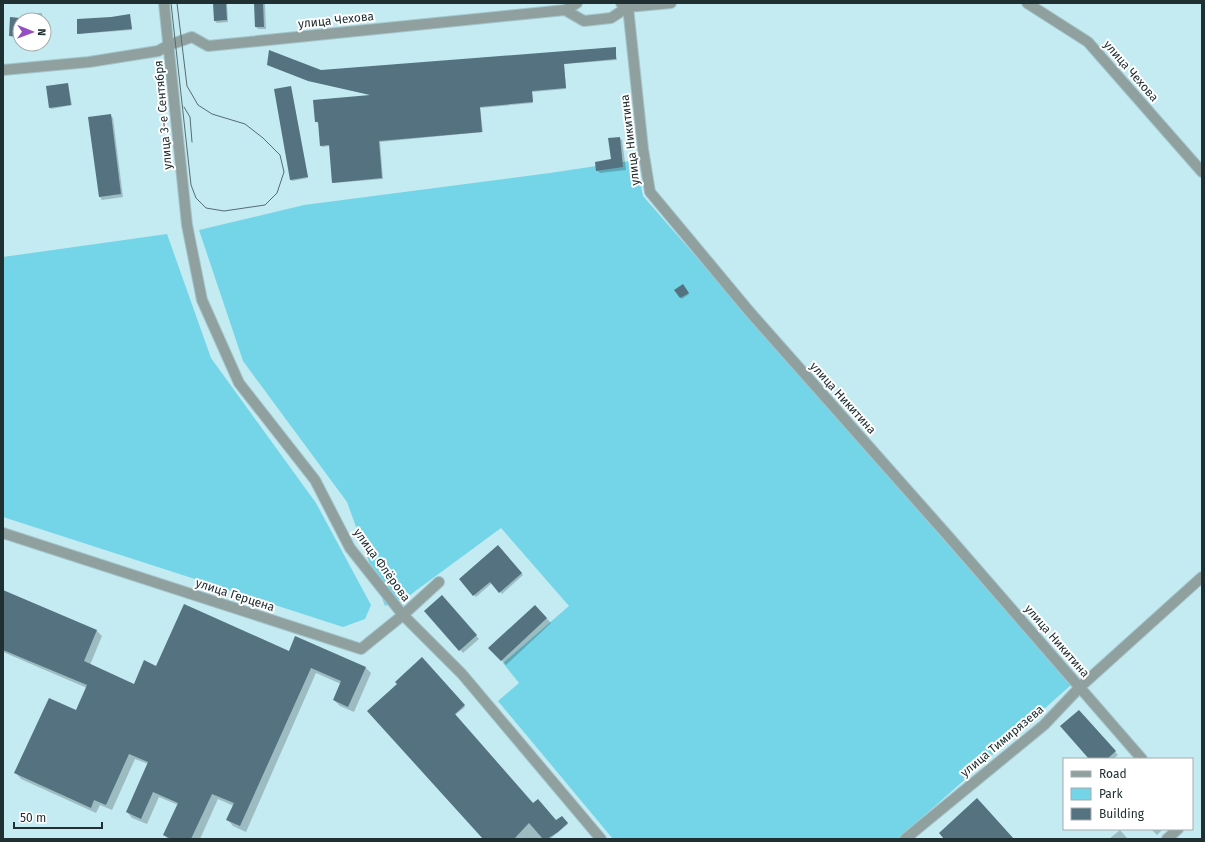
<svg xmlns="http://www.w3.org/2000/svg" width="1205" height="842" font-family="'Fira Sans',sans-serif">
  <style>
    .green { fill: #73d5e7 }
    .shadow { fill: #0003 }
    .building { fill: #557281 }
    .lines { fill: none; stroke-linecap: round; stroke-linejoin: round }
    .minor-casing { stroke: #a3c5cc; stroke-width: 12 }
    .minor { stroke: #90a09f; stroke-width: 10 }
    .tram { stroke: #566d71; stroke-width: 1 }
    .labels { text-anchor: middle; stroke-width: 4; stroke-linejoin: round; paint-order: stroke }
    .street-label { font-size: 12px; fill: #202f32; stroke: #fff }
  </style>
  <rect width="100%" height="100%" fill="#c4ebf2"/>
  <path class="green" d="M 636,160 L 643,196 L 1071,685 L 898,839 L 613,839 L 498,701 L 519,683 L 503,663 L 569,606 L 501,528 L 410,595 L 385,606 L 347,502 L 243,361 L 199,230 L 304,205 L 550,173 Z
    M 167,234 L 211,358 L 316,503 L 371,605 L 365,619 L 343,627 L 3,517 L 3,257 Z"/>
  <path class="shadow" d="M 214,3 L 227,3 L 228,22 L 217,23 L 215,21 Z
    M 255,3 L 265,3 L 266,29 L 258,29 L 256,27 Z
    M 30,13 L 42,13 L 43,20 L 20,20 L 20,37 L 11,37 L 10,35 L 10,18 L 30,19 Z
    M 129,15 L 132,30 L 79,34 L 78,33 L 111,18 Z
    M 615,48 L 617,60 L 564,64 L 566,89 L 532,92 L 533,103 L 480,108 L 483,132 L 380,142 L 383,179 L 334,183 L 330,146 L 322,147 L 321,146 L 319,123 L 316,122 L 371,95 L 310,81 L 268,65 L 321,71 Z
    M 68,84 L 72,105 L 51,109 L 50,107 Z
    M 291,87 L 308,178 L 292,181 L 291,180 Z
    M 110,115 L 113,118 L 123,197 L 102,200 L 100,197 Z
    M 619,138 L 622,140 L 626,170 L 600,173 L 597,170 L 612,160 Z
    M 684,286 L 689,294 L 682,299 L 676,290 Z
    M 498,546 L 523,575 L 502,594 L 492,583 L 476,597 L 460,579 Z
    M 3,591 L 96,630 L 102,636 L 90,665 L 134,685 L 157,667 L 289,652 L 365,667 L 371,673 L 354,712 L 340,706 L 334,700 L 341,684 L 316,673 L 246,832 L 233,826 L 228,820 L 234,806 L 218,799 L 200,839 L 168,839 L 165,835 L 178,805 L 159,797 L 147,824 L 132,818 L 127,812 L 148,764 L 135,759 L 112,810 L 100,805 L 96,813 L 21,779 L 16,773 L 77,712 L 87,688 L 3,652 Z
    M 445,599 L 479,639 L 463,653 L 426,611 Z
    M 539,610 L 551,623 L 506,665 L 490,648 Z
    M 422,658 L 465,707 L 455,715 L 533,804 L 556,822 L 562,817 L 568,824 L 550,839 L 484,839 L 398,684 Z
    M 1082,714 L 1118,755 L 1113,759 L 1090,759 Z
    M 1151,829 L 1163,829 L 1157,835 Z
    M 1120,830 L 1128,839 L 1109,839 Z"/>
  <path class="building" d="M 213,3 L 226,3 L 227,20 L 214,21 Z
    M 254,3 L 263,3 L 264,27 L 255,27 Z
    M 130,14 L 132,29 L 77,34 L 77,19 L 111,17 Z
    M 10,17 L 20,18 L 20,36 L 9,36 Z
    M 616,47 L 616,59 L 564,64 L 566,88 L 532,91 L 533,102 L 480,107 L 482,132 L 379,141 L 382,178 L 332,183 L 329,145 L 320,146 L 318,122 L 315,122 L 313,100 L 370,95 L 308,81 L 267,65 L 269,50 L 321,70 Z
    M 68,83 L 71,105 L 49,108 L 46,86 Z
    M 291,86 L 308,177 L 290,180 L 274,89 Z
    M 111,114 L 121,194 L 99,197 L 88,117 Z
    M 620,137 L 623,167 L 596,171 L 595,162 L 611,159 L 608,138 Z
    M 683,284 L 689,293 L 680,298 L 674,290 Z
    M 498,545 L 522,573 L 499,593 L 490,582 L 473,596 L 459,579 Z
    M 3,590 L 97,630 L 84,661 L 134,684 L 144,660 L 156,666 L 184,604 L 289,651 L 295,636 L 366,667 L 348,707 L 333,700 L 341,681 L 311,668 L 240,826 L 226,820 L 234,803 L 212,794 L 191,839 L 171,839 L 163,835 L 178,803 L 153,792 L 141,819 L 126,812 L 148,762 L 129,754 L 106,805 L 94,800 L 91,808 L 14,773 L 49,698 L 76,710 L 87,685 L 3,650 Z
    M 442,595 L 477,635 L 459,651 L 424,611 Z
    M 535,605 L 547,618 L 501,661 L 488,648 Z
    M 422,657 L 465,705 L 455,714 L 533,803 L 538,799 L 556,820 L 562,816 L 568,823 L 558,832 L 547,839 L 543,839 L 529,823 L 514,839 L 483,839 L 367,711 L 397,684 L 395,682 Z
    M 1079,710 L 1116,751 L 1107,759 L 1089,759 L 1060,726 Z
    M 977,798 L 1014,839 L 944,839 L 939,833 Z"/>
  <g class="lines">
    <defs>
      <path id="minor" d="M 164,3 L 187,225 L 202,300 L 239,383 L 315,480 L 350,548 L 403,615 L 462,674 L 601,839
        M 621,3 L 628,7 L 643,149 L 650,192 L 749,311 L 949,537 L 1142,759
        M 1027,3 L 1088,42 L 1202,172
        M 565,10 L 577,3
        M 3,70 L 89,62 L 158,51 L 169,45 L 192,37 L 208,46 L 565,10 L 584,21 L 611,18 L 628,7 L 671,3
        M 3,533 L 361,649 L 403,615 L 439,582
        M 905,839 L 1044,725 L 1080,687 L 1202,577
        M 1167,839 L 1178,829"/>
    </defs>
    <use href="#minor" class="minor-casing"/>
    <use href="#minor" class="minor"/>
    <path class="tram" d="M 171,3 L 191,185 L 196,198 L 206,208 L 224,211 L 265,205 L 277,193 L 284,172 L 280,155 L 263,138 L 245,124 L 212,114 L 198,105 L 187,86 L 177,3
      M 184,107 L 190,117 L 192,142"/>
  </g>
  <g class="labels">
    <g class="street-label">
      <text transform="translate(336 20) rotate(-6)" y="4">улица Чехова</text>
      <text transform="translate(1131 71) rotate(49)" y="4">улица Чехова</text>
      <text transform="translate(163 115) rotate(-95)" y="4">улица 3-е Сентября</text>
      <text transform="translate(630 140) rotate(-97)" y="4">улица Никитина</text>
      <text transform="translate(843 398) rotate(48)" y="4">улица Никитина</text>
      <text transform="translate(382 565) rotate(54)" y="4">улица Флёрова</text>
      <text transform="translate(235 595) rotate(18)" y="4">улица Герцена</text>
      <text transform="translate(1057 641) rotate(49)" y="4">улица Никитина</text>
      <text transform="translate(1002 741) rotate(-40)" y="4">улица Тимирязева</text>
    </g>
  </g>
  <rect width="1205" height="842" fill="none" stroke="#202f32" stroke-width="8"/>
  <rect x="1063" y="758" width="130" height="72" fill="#ffffff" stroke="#a6acad"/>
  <rect x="1071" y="771" width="20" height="6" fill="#90a09f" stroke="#a6acad"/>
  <text x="1099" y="778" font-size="12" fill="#202f32">Road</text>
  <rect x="1071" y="788" width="20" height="12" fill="#73d5e7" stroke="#a6acad"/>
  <text x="1099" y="798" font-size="12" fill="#202f32">Park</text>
  <rect x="1071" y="808" width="20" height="12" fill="#557281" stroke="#a6acad"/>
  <text x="1099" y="818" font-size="12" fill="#202f32">Building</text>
  <g transform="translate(32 32) rotate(91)"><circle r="19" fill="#ffffff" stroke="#a6acad"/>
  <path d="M0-3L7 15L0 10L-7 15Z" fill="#954dbf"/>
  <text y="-6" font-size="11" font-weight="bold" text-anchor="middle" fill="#202f32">N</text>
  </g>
  <path d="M14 822v6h88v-6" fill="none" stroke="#202f32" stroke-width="2"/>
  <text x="20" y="822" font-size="12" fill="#202f32" stroke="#ffffff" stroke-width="3" paint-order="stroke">50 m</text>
</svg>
